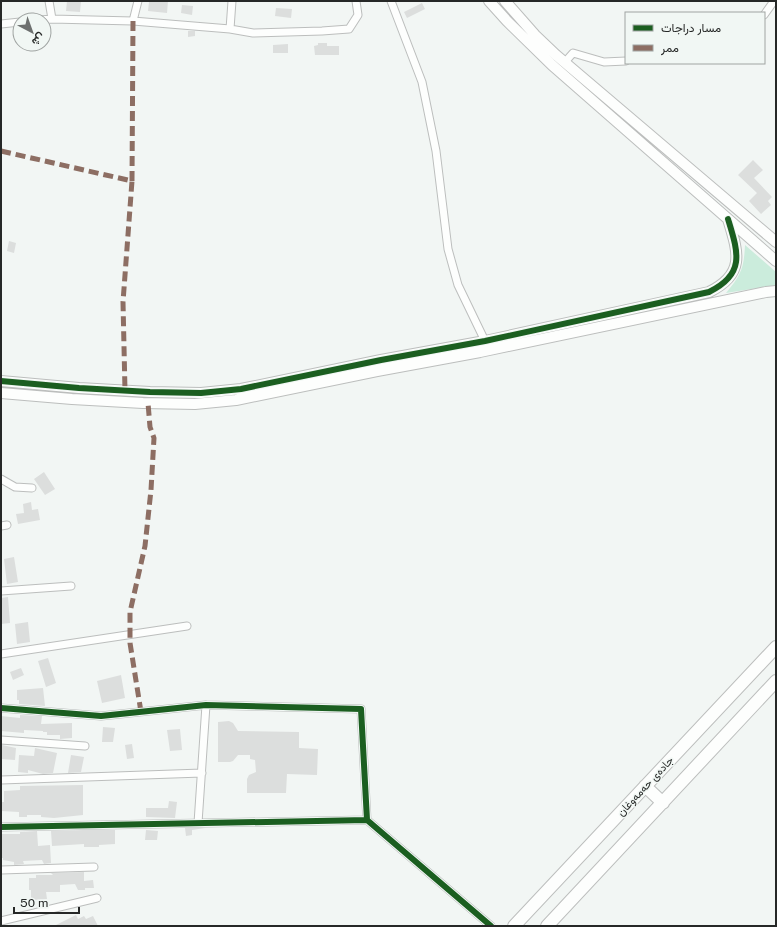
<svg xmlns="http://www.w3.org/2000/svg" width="777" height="927" font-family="'Public Sans',Vazirmatn,sans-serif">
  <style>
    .green { fill: #cbecdc }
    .building { fill: #dcdedd }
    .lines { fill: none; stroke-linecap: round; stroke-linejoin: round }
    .street-casing { stroke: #bcbebd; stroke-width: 9 }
    .secondary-casing { stroke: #bcbebd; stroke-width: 12 }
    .primary-casing { stroke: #bcbebd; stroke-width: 14 }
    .street { stroke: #fdfefd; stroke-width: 7 }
    .secondary { stroke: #fdfefd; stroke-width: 10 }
    .primary { stroke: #fdfefd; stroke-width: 12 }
    .quiet { stroke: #8d6e63; stroke-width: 5; stroke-dasharray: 10 5; stroke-linecap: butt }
    .cycleway-casing { stroke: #f1f7f4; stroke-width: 8 }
    .cycleway { stroke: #1b5e20; stroke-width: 6 }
    .labels { text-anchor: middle; stroke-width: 3; stroke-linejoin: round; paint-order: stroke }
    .street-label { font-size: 11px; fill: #262827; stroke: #f1f7f4 }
  </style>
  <rect width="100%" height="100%" fill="#f2f6f4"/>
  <path class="green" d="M 745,245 L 776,272 L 776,285 L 726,293 C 741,275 744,268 745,245 Z"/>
  <path class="building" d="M 67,1 L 81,1 L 80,12 L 66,11 Z
    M 155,1 L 168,1 L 167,13 L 148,11 L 149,2 L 155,2 Z
    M 422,3 L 425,9 L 407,18 L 404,12 Z
    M 182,5 L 193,6 L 192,15 L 181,13 Z
    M 276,8 L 292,9 L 291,18 L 275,16 Z
    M 188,31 L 195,31 L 195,36 L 188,37 Z
    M 318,43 L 327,43 L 327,46 L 339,46 L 339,55 L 315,55 L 314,46 L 318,45 Z
    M 288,44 L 288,53 L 273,53 L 273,45 Z
    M 753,160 L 763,170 L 754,178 L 772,197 L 768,201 L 771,205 L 761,214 L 749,201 L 757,193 L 738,175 Z
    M 9,241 L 16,243 L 14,253 L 7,251 Z
    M 44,472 L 55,489 L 45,495 L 34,479 Z
    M 31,502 L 32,510 L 38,509 L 40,520 L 18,524 L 16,514 L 24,513 L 23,504 Z
    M 14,557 L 18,582 L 7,584 L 4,559 Z
    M 8,597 L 10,623 L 1,624 L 1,598 Z
    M 28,622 L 30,642 L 17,644 L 15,624 Z
    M 48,658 L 56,683 L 46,687 L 38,661 Z
    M 21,668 L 24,675 L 13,680 L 10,672 Z
    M 121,675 L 125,698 L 102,703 L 97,681 Z
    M 43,688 L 45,706 L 19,704 L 19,700 L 17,700 L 17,690 Z
    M 20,715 L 42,716 L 41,724 L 72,723 L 72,738 L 60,739 L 60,735 L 47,735 L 47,732 L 43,732 L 43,731 L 24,730 L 24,733 L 1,731 L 1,716 L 20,718 Z
    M 229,721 L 233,723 L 238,731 L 299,732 L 299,748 L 318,749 L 317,775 L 287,774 L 286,793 L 247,793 L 247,779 L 249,775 L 256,772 L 255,760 L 250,759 L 250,755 L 238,755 L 233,761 L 230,762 L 218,762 L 218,722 Z
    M 103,727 L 115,728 L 113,742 L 102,742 Z
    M 180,729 L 182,750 L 170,751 L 167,730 Z
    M 132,744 L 134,758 L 127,759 L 125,745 Z
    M 2,745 L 16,748 L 15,760 L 1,759 Z
    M 35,748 L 57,753 L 53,773 L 43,774 L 28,770 L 28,773 L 18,772 L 19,755 L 34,756 Z
    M 71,755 L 84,757 L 81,772 L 68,773 Z
    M 83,785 L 83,815 L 54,818 L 41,817 L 41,815 L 27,815 L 27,817 L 19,817 L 19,812 L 1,811 L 1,802 L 4,802 L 4,791 L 20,790 L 20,786 Z
    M 169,801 L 177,802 L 175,818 L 146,817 L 146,808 L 168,808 Z
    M 185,828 L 205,828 L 192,830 L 192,835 L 186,836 Z
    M 83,830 L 115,830 L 115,844 L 99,845 L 99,847 L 84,847 L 84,844 L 52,846 L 51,831 Z
    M 146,830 L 158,831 L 157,840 L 145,840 Z
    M 37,831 L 38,846 L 50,845 L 51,863 L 44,864 L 42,860 L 23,861 L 24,864 L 14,865 L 14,862 L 3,860 L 3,858 L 1,858 L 1,834 L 20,834 L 20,832 Z
    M 84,872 L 84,881 L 93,880 L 94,888 L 85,888 L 85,890 L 78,890 L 75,884 L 60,885 L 60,892 L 46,892 L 47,899 L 31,900 L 31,890 L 29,890 L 29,878 L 36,878 L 36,875 L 53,875 L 51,873 Z
    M 76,915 L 78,919 L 84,916 L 86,919 L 93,916 L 98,926 L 54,926 Z"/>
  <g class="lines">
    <defs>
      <path id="street" d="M 49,1 L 52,19
        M 391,1 L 422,82 L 436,151 L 448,249 L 458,285 L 485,341
        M 764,15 L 774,1
        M 40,20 L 52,19 L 133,21 L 230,29 L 253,33 L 322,31 L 349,29 L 358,15 L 356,1
        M 133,21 L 138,1
        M 1,24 L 20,22
        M 230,29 L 232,1
        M 565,62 L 573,53 L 604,62 L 626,61
        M 1,479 L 15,487 L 32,488
        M 1,526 L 7,525
        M 1,591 L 71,586
        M 1,654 L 187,626
        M 1,708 L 101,716 L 206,705 L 361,709 L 367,820
        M 1,740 L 85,746
        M 1,780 L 202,773
        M 198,823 L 206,705
        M 1,827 L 367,820 L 491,926
        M 1,870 L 94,867
        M 1,921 L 97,898"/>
      <path id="secondary" d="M 489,1 L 507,21 L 552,65 L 776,261
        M 505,1 L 535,35 L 556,55 L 776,242
        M 1,381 L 79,388 L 150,392 L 201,393 L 241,389 L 381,360 L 485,341 L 709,292 C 746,274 738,252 728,219
        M 1,393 L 72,399 L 143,403 L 195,404 L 236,400 L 377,371 L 480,352 L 766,292 L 776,291"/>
      <path id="primary" d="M 645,786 L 663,803
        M 514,926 L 776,647
        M 547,926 L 776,681"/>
    </defs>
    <use href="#street" class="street-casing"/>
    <use href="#secondary" class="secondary-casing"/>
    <use href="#primary" class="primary-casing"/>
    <use href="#street" class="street"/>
    <use href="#secondary" class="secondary"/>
    <use href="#primary" class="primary"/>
    <path class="quiet" d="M 1,151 L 132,181 L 123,302 L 125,391
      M 132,181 L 133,21
      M 141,712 L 130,643 L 130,612 L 145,546 L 151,490 L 154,438 L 150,427 L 148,403"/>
    <defs>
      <path id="cycleway" d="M 1,381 L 79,388 L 150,392 L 201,393 L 241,389 L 381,360 L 485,341 L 709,292 C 746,274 738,252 728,219
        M 1,708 L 101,716 L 206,705 L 361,709 L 367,820
        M 1,827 L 367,820 L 491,926"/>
    </defs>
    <use href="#cycleway" class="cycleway-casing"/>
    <use href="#cycleway" class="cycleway"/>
  </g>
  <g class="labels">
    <g class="street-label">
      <text transform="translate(645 786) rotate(-47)" y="4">جادەی حەمەوغان</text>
    </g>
  </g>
  <rect width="777" height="927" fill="none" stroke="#262827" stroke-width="4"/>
  <rect x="625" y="12" width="140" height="52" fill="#f1f7f4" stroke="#a0a4a2"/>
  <rect x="633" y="25" width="20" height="6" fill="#1b5e20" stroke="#a0a4a2"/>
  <text x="661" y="32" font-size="12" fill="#262827">مسار دراجات</text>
  <rect x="633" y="45" width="20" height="6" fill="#8d6e63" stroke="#a0a4a2"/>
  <text x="661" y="52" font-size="12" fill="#262827">ممر</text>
  <g transform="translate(32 32) rotate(139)"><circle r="19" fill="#f1f7f4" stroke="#a0a4a2"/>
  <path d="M0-3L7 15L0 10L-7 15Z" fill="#6d706f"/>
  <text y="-6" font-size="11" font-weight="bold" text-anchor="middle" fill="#262827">ش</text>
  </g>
  <path d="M14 907v6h65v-6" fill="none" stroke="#262827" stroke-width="2"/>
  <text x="20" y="907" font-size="12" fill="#262827" stroke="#f1f7f4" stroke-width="3" paint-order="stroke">50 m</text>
</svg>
